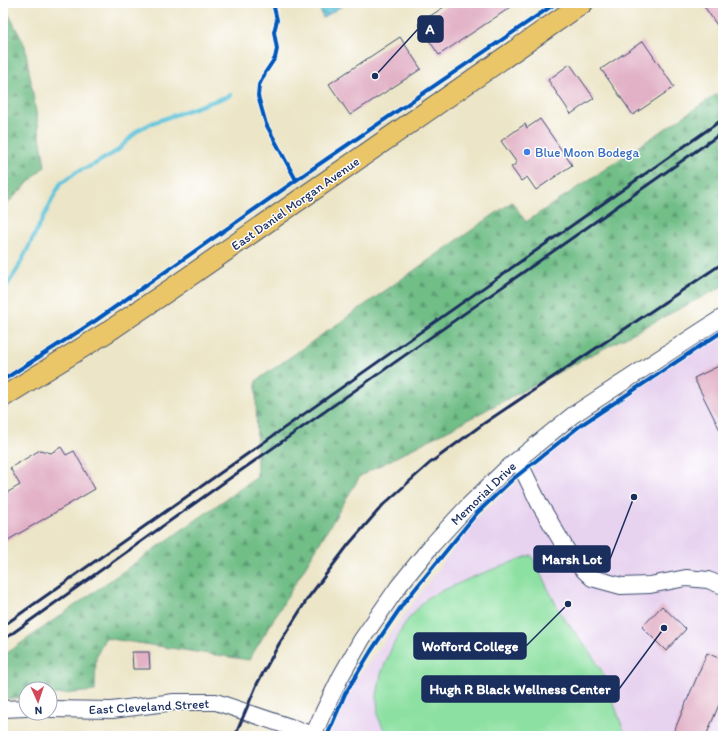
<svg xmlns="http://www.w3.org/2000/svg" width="726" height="739" font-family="Itim,sans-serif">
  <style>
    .built { fill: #e7d2ef }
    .forest { fill: url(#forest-firs); stroke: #467672 }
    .pitch { fill: #8ce0a1; stroke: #548880 }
    .water { fill: url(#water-waves); stroke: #3c7a9c }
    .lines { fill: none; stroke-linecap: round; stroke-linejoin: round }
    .stream { stroke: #5ec4db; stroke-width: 4 }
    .building { fill: #e2b1c6 }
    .minor-casing { stroke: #3a4a6e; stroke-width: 18 }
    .major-casing { stroke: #3a4a6e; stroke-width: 22 }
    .minor { stroke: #fff; stroke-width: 16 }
    .major { stroke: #eac669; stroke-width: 20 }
    .rail { stroke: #1b2f5e; stroke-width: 3 }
    .cycleway-casing { stroke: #fff; stroke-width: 6 }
    .cycleway { stroke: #0057b8; stroke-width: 4 }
    .shop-dot { fill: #3f7fe0; stroke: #fff; stroke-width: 1.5 }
    .labels { text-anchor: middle; stroke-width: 3; stroke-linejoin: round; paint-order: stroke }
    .shop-label { font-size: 13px; fill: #366cbe; stroke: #fff; text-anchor: start }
    .street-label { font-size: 13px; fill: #1b2f5e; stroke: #fff }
    .leader { fill: none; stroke: #1b2f5e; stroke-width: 1.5 }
    .callout-dot { fill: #1b2f5e; stroke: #fff; stroke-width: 1.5 }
    .callout { fill: #1b2f5e; stroke: #1b2f5e; stroke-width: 1.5 }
    .callout-label { font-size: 14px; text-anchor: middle; font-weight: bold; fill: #fff }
  </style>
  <defs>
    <pattern id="forest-firs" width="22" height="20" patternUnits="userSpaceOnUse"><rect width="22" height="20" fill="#71be87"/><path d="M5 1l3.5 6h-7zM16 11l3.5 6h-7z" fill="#5c9b72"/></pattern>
    <pattern id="water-waves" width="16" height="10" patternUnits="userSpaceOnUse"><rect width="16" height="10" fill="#5ec4db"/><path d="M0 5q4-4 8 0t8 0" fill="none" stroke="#4da0b5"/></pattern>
  </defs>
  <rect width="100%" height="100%" fill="#fff"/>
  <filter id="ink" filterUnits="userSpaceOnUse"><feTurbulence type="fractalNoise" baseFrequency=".025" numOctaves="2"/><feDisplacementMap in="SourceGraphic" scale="8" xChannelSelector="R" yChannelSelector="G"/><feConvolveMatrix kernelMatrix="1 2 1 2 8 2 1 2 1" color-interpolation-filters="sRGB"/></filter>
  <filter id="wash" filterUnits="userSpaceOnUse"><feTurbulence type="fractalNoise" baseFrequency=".012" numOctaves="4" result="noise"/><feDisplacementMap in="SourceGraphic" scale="16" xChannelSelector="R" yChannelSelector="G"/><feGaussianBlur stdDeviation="0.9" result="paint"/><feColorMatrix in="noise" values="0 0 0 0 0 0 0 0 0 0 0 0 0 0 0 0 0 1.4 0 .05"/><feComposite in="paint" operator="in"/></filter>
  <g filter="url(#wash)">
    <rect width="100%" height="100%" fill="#ece5c7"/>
    <path class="built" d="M 723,331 L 723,736 L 330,736 L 348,690 L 477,517 L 581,425 Z"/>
    <path class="forest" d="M 3,3 L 25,46 L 45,166 L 3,208 Z
      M 723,90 L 723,286 L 360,476 L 249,660 L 105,638 L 96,657 L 95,691 L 50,695 L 50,689 L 26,689 L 26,697 L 3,699 L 3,656 L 257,477 L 256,381 L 512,202 L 526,222 Z"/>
    <path class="pitch" d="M 531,555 L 562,616 L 588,649 L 602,671 L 625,734 L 624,736 L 387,736 L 378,717 L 377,696 L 381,674 L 392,647 L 405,623 L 428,597 L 473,577 Z"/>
    <path class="water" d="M 318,3 L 346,3 L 323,18 Z"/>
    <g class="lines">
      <path class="stream" d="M 3,292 L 17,270 L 60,184 L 76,172 L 93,165 L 117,151 L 138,130 L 152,123 L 231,95"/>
    </g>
    <g id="blocks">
      <path class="building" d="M 450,3 L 517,3 L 439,55 L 418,24 Z
        M 702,3 L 723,3 L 723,34 Z
        M 400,37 L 421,69 L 350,115 L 329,84 Z
        M 643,41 L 674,87 L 633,115 L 601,69 Z
        M 570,64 L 594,98 L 571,114 L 548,80 Z
        M 540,119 L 572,165 L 536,190 L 527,177 L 521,181 L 511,167 L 517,163 L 501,141 L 525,124 L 527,128 Z
        M 723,364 L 723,436 L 694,378 Z
        M 61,447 L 66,455 L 74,451 L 95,489 L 3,543 L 3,495 L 20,485 L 10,468 L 40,450 L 51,453 Z
        M 662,606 L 686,629 L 666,651 L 642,627 Z
        M 132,652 L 149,652 L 150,669 L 133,669 Z
        M 707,653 L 723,660 L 723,695 L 706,736 L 672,736 Z"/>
    </g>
  </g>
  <g filter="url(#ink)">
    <use href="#blocks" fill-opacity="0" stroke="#3a4a6e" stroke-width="1"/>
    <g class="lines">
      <defs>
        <path id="minor" d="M 518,460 L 540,505 L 572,559 L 592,578 L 621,586 L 650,585 L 686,578 L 708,580 L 723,586
          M 3,709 L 26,708
          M 50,709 L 112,710 L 174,702 L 216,702 L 317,736
          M 313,736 L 322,715 L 341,676 L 362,639 L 398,587 L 432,545 L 468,506 L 505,470 L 573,415 L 723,317"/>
        <path id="major" d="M 3,397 L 109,331 L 171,289 L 583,3"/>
      </defs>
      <use href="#minor" class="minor-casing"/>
      <use href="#major" class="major-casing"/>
      <use href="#minor" class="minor"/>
      <use href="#major" class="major"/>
      <path class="rail" d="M 3,626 L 723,119
        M 3,640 L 233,476 L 723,132
        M 235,736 L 257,684 L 279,644 L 308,598 L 349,544 L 383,505 L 430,463 L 483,424 L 723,263"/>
      <defs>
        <path id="cycleway" d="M 273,3 L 277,20 L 274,32 L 277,49 L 275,58 L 265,73 L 259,85 L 258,96 L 266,124 L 296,180
          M 3,380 L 95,321 L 315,167 L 556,3
          M 327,736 L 345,694 L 371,651 L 403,604 L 477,513 L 513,479 L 581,425 L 723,331"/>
      </defs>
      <use href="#cycleway" class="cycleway-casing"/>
      <use href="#cycleway" class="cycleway"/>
    </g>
  </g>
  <circle class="shop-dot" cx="527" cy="152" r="4"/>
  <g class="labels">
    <g class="shop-label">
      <text x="535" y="157">Blue Moon Bodega</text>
    </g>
    <g class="street-label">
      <text transform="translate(295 203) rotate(-35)" y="5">East Daniel Morgan Avenue</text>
      <text transform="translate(483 493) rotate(-44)" y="5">Memorial Drive</text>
      <text transform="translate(149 706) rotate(-3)" y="5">East Cleveland Street</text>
    </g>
  </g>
  <path class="leader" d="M375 76L418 29M634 497L610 559M568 604L526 646M664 628L619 689"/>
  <g class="callout-dot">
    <circle cx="375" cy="76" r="4"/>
    <circle cx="634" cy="497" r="4"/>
    <circle cx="568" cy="604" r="4"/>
    <circle cx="664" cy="628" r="4"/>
  </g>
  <g class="callout">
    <rect x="418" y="16" width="25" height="26" rx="4"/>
    <rect x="534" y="546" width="76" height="26" rx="4"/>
    <rect x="414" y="633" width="112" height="26" rx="4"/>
    <rect x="422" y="676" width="197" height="26" rx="4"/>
  </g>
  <g class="callout-label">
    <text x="430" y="34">A</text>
    <text x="572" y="564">Marsh Lot</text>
    <text x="470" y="651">Wofford College</text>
    <text x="520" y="694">Hugh R Black Wellness Center</text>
  </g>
  <rect width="726" height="739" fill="none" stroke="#fff" stroke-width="16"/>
  <g transform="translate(38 701) rotate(177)"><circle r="19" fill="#ffffff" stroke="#a4acbf"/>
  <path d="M0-3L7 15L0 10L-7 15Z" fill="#d1495b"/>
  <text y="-6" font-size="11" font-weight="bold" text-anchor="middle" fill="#1b2f5e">N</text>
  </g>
</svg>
